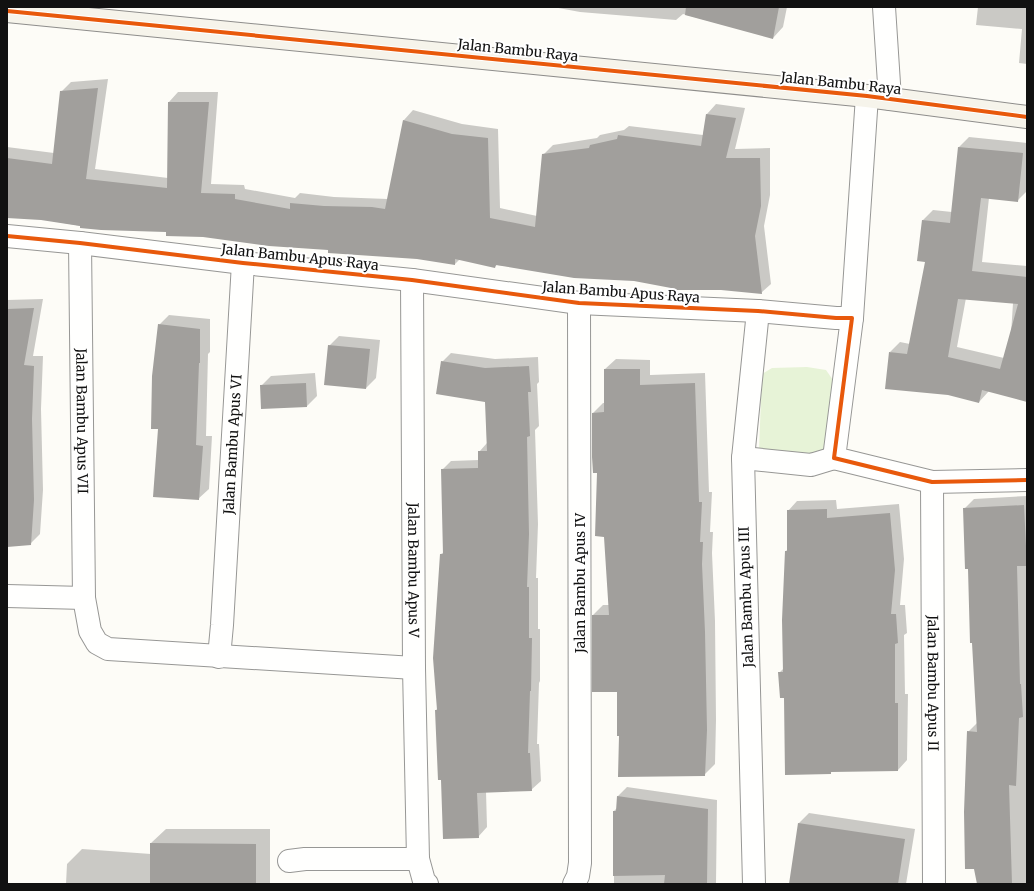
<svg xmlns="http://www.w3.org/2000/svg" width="1034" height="891" font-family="Merriweather,serif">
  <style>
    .grass { fill: #e7f3d7 }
    .shadow { fill: #0003; fill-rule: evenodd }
    .building { fill: #a19f9c; fill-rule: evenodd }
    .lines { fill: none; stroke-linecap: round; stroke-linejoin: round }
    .street-casing { stroke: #979795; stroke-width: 24 }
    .secondary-casing { stroke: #8e8d8b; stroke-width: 24 }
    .street { stroke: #fffffe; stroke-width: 22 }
    .secondary { stroke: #f6f4eb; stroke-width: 22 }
    .cycleway-casing { stroke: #fff; stroke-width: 6 }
    .cycleway { stroke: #e8590c; stroke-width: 4 }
    .labels { text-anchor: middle; stroke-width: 4; stroke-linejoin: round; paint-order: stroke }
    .street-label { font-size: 14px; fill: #111; stroke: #fff }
  </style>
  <rect width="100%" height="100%" fill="#fdfcf7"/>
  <path class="grass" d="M 807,367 L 826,370 L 833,380 L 829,449 L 807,458 L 759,450 L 762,374 L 772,368 Z"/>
  <path class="shadow" d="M 553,7 L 787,7 L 783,27 L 773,38 L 683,14 L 676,20 L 580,12 Z
    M 978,7 L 1027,7 L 1027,64 L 1019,63 L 1022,29 L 976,25 Z
    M 108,79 L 95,169 L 168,178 L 169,102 L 178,92 L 218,92 L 211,184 L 244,185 L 245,189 L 295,198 L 300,193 L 334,197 L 388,199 L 404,120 L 413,110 L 462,124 L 498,129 L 500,208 L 537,216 L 543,155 L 553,145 L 597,138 L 600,135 L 624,130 L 629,126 L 703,135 L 707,114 L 716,104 L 745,108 L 735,149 L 770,148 L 770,195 L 764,226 L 771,284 L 761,293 L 721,289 L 672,287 L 634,280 L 497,265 L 495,266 L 460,259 L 455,264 L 417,258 L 329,249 L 167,231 L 81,226 L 41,219 L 7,217 L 7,147 L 54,153 L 61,92 L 71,82 Z
    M 969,137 L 1027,143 L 1027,191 L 1017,201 L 989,198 L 982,262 L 1027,266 L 1027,401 L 989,391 L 979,402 L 890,352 L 900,342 L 910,344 L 926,261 L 923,220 L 933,210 L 952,212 L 959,147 ZM 966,298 L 1013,303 L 1011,334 L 1004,358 L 957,347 Z
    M 43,299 L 33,356 L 43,356 L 41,409 L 43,490 L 40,534 L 30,544 L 7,546 L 7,300 Z
    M 169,315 L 210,319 L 210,352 L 208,354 L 206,436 L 212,436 L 209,489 L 198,499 L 159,428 L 159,325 Z
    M 339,336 L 380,340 L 376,378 L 366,388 L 329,346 Z
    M 451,353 L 495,359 L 538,357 L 539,382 L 537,384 L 539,426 L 535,430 L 538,524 L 536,578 L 538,578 L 538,629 L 540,629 L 540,681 L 539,683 L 537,744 L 539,744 L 541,781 L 531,790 L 486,791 L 487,827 L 478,837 L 442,779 L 436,710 L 438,708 L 441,554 L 444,552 L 442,470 L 451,461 L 479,460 L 479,452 L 487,443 L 486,401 L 442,362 Z
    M 616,359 L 650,360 L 650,375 L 705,373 L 709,492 L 712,492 L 710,532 L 713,532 L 712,553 L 715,621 L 716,720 L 715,764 L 704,775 L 620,735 L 618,691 L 593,615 L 603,605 L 609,605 L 605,536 L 593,413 L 603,403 L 605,403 L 605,369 Z
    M 315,373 L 317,396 L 307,406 L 261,386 L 271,376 Z
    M 1027,496 L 1027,884 L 978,884 L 968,732 L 978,722 L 969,568 L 964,509 L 974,499 Z
    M 836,500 L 837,509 L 899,504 L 904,559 L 900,605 L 905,605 L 907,633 L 904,635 L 905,694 L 908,694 L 907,760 L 898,770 L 833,771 L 830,773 L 785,697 L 779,673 L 784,668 L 786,551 L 788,549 L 788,511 L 797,501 Z
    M 627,787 L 717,800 L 716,884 L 614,884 L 614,811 L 618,807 L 618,796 Z
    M 809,813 L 915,829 L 906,884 L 790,884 L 799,823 Z
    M 166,829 L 270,829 L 270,884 L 66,884 L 67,864 L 82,849 L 151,854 L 151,843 Z"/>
  <path class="building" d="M 686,7 L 779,7 L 773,39 L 685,15 Z
    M 98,88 L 86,179 L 167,188 L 168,102 L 209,102 L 201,193 L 235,194 L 235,199 L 290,209 L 290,203 L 324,206 L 372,207 L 385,209 L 403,120 L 452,134 L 488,138 L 490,218 L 535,227 L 542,154 L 589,148 L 590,145 L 617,139 L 618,135 L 701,146 L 706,114 L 736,118 L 726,158 L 760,158 L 761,206 L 755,236 L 762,294 L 721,290 L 671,290 L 671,288 L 634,281 L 574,278 L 496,265 L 495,268 L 455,259 L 455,265 L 417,259 L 328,253 L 328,250 L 269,246 L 203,237 L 166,236 L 166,232 L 101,230 L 80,228 L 80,226 L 41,220 L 7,218 L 7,158 L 52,164 L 60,91 Z
    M 958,147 L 1023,153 L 1018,202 L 981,198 L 972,271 L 1027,277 L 1027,402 L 982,390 L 979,403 L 948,395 L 885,389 L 889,352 L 907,354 L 925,262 L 917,261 L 922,220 L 950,223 ZM 958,299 L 1018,304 L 1000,369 L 948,357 Z
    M 34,308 L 24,365 L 34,366 L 32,419 L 34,500 L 31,545 L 7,547 L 7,309 Z
    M 158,324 L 200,329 L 200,363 L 199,363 L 196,445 L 203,446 L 199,500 L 153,497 L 158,429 L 151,429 L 152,376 Z
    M 328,345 L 370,349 L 366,389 L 324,385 Z
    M 441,361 L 485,368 L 529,366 L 531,392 L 528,392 L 530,436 L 527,437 L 529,534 L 527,587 L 529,587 L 529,638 L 532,638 L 531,691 L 530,691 L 528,753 L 530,753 L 532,791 L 477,793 L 479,838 L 443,839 L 441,780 L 438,780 L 435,710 L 437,710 L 433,658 L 440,554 L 443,554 L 441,469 L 478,468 L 478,451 L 487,451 L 485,402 L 436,394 Z
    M 604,369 L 640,369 L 640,385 L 695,383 L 699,502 L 702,502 L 700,542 L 703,542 L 702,564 L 705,632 L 707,730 L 705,776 L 618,777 L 619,736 L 617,736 L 617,692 L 592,692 L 592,615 L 609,615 L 604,537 L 595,536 L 597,473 L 593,473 L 592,457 L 592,413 L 604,412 Z
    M 306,383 L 307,407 L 261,409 L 260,385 Z
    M 1024,505 L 1027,566 L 1017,566 L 1020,684 L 1021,684 L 1023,717 L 1019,718 L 1016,786 L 1009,785 L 1012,884 L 977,884 L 974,869 L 965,869 L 964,812 L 967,731 L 977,732 L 972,643 L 970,643 L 968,569 L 965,569 L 963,508 Z
    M 827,509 L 827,518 L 890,513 L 895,570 L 891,614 L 896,614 L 898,643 L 895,644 L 895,703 L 898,703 L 898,771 L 831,772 L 831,774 L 785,775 L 784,698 L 780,698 L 778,672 L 783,672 L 782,620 L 785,551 L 787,551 L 787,510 Z
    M 617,796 L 708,809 L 707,884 L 664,884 L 665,875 L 613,876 L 613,811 L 616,811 Z
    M 798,823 L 905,839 L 898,884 L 789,884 Z
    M 150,843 L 256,844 L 256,884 L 150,884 Z"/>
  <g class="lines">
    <defs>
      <g id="street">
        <path d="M 884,7 L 890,99"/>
        <path d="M 7,236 L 80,243 L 243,263 L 412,280 L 579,303 L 758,311 L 836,318 L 852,318 L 834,458 L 932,482 L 1027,480"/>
        <path id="s1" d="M 80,243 L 84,598 L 90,631 L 97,643 L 108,649 L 414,668"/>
        <path id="s2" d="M 412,280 L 414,668 L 418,859 L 424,881 L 427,884"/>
        <path d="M 852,318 L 867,96"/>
        <path d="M 743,458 L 811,465 L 834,458"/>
        <path id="s3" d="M 932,482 L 934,884"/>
        <path d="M 7,596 L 84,598"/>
        <path id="s4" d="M 219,657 L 222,625 L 243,263"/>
        <path d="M 289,861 L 305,859 L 418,859"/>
        <path d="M 574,884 L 578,876 L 580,863 L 579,303"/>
        <path d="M 754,884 L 743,458 L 758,311"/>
      </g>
      <path id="secondary" d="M 7,11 L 867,96 L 1027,117"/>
    </defs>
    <use href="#street" class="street-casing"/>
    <use href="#secondary" class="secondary-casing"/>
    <use href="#street" class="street"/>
    <use href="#secondary" class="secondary"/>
    <defs>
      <path id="cycleway" d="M 7,11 L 867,96 L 1027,117
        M 7,236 L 80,243 L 243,263 L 412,280 L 579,303 L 758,311 L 836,318 L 852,318 L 834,458 L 932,482 L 1027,480"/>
    </defs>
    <use href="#cycleway" class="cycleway-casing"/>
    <use href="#cycleway" class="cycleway"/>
  </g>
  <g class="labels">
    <g class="street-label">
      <text transform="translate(518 50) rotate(6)" y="5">Jalan Bambu Raya</text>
      <text transform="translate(841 83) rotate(6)" y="5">Jalan Bambu Raya</text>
      <text transform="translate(300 257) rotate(6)" y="5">Jalan Bambu Apus Raya</text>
      <text transform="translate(621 292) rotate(4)" y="5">Jalan Bambu Apus Raya</text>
      <text dy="5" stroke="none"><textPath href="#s1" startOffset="178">Jalan Bambu Apus VII</textPath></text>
      <text dy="5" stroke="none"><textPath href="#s4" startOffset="213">Jalan Bambu Apus VI</textPath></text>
      <text dy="5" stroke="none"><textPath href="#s2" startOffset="290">Jalan Bambu Apus V</textPath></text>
      <text transform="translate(580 583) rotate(-90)" y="5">Jalan Bambu Apus IV</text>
      <text transform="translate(746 597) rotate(-92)" y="5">Jalan Bambu Apus III</text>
      <text dy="5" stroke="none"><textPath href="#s3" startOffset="201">Jalan Bambu Apus II</textPath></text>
    </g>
  </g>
  <rect width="1034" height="891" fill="none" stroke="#111111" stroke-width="16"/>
</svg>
